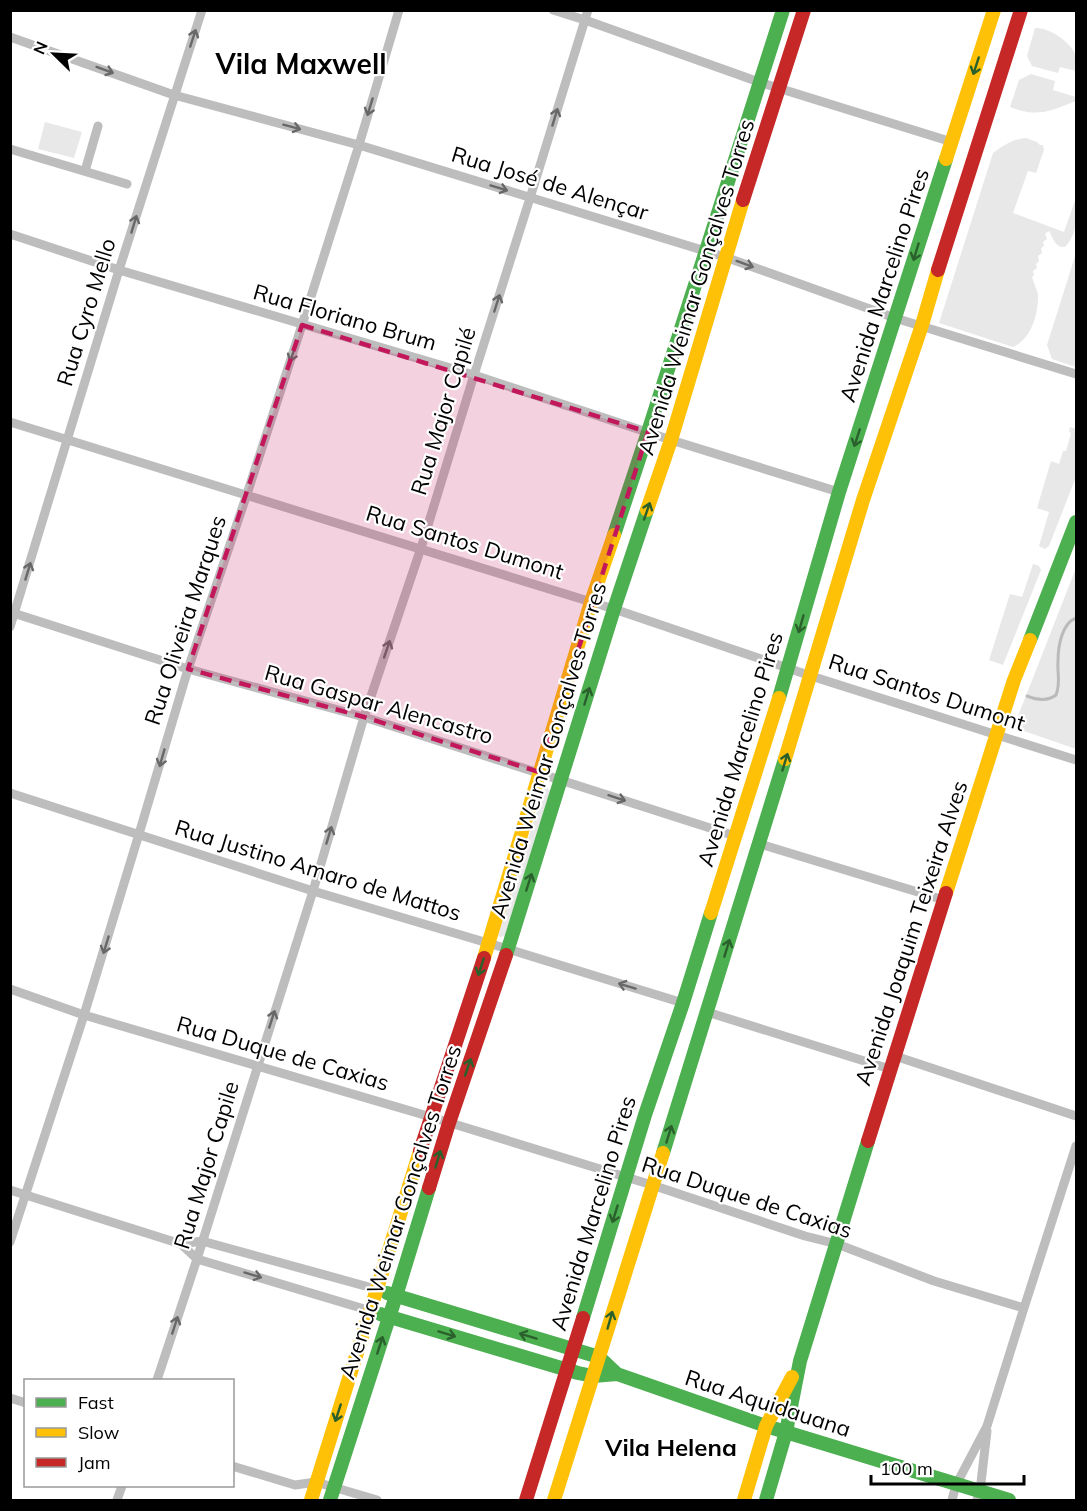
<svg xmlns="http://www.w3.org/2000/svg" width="1087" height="1511" font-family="Mulish,sans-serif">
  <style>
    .green { fill: #e8e8e8 }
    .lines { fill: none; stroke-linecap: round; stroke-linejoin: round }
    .stream { stroke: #bababa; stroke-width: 3 }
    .street { stroke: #bdbdbd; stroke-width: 9 }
    .fast { stroke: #4caf50; stroke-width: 14 }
    .slow { stroke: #ffc107; stroke-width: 14 }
    .jam { stroke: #c62828; stroke-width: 14 }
    .oneway { stroke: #686868 }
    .oneway2 { stroke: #2a602c }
    .marked { fill: #c2185b; fill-opacity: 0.2; stroke: #c2185b; stroke-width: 4.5; stroke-dasharray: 12 8; stroke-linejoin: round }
    .labels { text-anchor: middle; stroke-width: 4.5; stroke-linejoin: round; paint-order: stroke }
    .street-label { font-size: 22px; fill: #000; stroke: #fff }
    .neighbourhood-label { font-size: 24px; font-weight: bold; fill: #000; stroke: #fff }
    .district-label { font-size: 28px; font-weight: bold; fill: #000; stroke: #fff }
  </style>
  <rect width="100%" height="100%" fill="#fff"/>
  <path class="green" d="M 1035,28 C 1049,27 1073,43 1076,57 C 1078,61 1076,67 1076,71 L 1060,67 L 1058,73 L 1032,66 L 1027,56 Z
    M 1031,74 L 1055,81 L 1053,90 L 1076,97 L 1076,101 C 1050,111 1038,118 1010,107 L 1019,80 Z
    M 45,122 L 82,132 L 74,158 L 38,149 Z
    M 1026,138 L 1037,142 L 1040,145 L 1043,145 L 1044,150 L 1036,173 L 1028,171 L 1013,213 L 1064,232 L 1076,198 C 1077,216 1078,233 1065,247 C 1055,248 1053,238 1049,231 L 1045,234 L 1047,239 L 1043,242 L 1044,246 L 1041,248 L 1042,253 L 1038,256 L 1039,261 L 1036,264 L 1037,268 L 1033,271 L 1034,275 L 1032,277 L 1038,294 L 1038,299 C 1037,317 1031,339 1013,347 L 939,323 L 993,153 C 1004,145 1013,139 1026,138 Z
    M 1076,253 L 1076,367 L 1052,359 L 1047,345 Z
    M 1070,427 L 1076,429 L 1076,477 L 1049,546 L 1045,549 L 1039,546 L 1049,512 L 1037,508 L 1051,461 L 1059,464 L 1063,451 L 1066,451 L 1071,433 L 1069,432 Z
    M 1033,564 L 1039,566 L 1041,570 L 1003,665 L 989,660 L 1010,594 L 1022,597 Z
    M 1076,568 L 1076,749 L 1021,730 L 1016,725 L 1018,716 Z
    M 545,787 L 547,787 L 550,791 L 505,936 L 500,937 L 498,935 L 497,932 Z"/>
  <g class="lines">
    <path class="stream" d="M 1027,696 C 1037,700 1047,702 1056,695 C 1061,683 1057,673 1058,661 C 1058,646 1062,623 1076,618"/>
    <path class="street" d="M 553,10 L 585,20 L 759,82 L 952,142
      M 10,37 L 174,95 L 359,145 L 725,257 L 895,318 L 1076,374
      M 10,149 L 127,184
      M 85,171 L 98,126
      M 10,234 L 119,270 L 474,375 L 671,440 L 839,492
      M 10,422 L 614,609 L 811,676 L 1076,760
      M 10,612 L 188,669 L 364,717 L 735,836
      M 10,627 L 119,270 L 202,10
      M 10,793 L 313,891 L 508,949 L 683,1003
      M 760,844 L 944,900
      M 10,989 L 84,1015 L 431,1117 L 652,1185 L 805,1236 L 837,1244 L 934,1281 L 1024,1308
      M 707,1012 L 890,1069
      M 895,1056 L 1076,1116
      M 10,1190 L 181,1244 L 197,1259 L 371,1311
      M 10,1242 L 84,1015 L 139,834 L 188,669 L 247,494 L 302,325 L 359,145 L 399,10
      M 181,1244 L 202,1241 L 376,1289
      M 157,1380 L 197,1259 L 313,891 L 364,717 L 421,548 L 474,375 L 530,198 L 588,10
      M 10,1398 L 26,1403
      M 232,1466 L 295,1485 L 316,1482 L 377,1500
      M 117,1500 L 122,1486
      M 952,1500 L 956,1485 L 987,1426 L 1024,1308 L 1076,1146
      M 977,1500 L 980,1491 L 987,1431"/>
    <path class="fast" d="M 614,535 L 648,432 L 783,10
      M 1030,640 L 1076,522
      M 779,698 L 839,492 L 946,159
      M 506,955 L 614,609 L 647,510
      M 663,1153 L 785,759
      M 387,1293 L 599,1357 L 617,1374
      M 380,1314 L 578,1373 L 593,1376 L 617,1374 L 766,1426 L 1009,1500
      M 583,1318 L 645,1115 L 683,1003 L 711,913
      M 330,1500 L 396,1296 L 429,1188
      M 766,1500 L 786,1432 L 800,1361 L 868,1141"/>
    <path class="slow" d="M 946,159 L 994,10
      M 647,510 L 671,440 L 743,200
      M 785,759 L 863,500 L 922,325 L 938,270
      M 946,893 L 1014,680 L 1030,640
      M 711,913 L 779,698
      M 484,958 L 591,602 L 614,535
      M 311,1500 L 420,1151
      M 554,1500 L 663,1153
      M 744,1500 L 766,1426 L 792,1377"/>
    <path class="jam" d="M 743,200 L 804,10
      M 938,270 L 1021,10
      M 868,1141 L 946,893
      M 420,1151 L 484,958
      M 429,1188 L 449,1123 L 506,955
      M 526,1500 L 583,1318"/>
  </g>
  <defs><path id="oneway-shaft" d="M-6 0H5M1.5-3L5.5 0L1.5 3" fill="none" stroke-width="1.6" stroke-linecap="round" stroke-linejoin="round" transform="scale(1.5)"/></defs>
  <g class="oneway">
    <use href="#oneway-shaft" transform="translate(193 38) rotate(-72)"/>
    <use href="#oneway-shaft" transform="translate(105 70) rotate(20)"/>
    <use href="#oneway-shaft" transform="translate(370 107) rotate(107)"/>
    <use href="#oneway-shaft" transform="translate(555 117) rotate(-73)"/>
    <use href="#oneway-shaft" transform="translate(292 127) rotate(15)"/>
    <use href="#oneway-shaft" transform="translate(499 188) rotate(17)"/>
    <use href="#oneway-shaft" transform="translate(134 224) rotate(-73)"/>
    <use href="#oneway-shaft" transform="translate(745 264) rotate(20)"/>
    <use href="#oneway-shaft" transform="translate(497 303) rotate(-72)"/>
    <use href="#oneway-shaft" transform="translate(293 353) rotate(108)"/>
    <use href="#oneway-shaft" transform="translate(28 571) rotate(-73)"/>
    <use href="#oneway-shaft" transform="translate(387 649) rotate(-71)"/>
    <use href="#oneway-shaft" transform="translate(162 758) rotate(106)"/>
    <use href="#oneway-shaft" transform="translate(617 798) rotate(18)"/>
    <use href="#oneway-shaft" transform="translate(329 835) rotate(-73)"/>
    <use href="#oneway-shaft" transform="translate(106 945) rotate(107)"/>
    <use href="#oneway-shaft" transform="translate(627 986) rotate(-163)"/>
    <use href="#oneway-shaft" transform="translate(272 1019) rotate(-72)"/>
    <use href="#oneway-shaft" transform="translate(253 1275) rotate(17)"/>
    <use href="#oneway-shaft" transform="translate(175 1325) rotate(-72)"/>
  </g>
  <g class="oneway2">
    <use href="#oneway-shaft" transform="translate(976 66) rotate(108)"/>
    <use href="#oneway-shaft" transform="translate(916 252) rotate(107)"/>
    <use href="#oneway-shaft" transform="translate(857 438) rotate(108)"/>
    <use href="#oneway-shaft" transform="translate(647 511) rotate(-71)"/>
    <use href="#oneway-shaft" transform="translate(801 624) rotate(106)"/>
    <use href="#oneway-shaft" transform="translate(587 696) rotate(-73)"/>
    <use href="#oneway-shaft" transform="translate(785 762) rotate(-73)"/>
    <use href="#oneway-shaft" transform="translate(529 882) rotate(-72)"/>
    <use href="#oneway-shaft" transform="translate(727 948) rotate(-73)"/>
    <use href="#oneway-shaft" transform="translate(481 967) rotate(108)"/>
    <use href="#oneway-shaft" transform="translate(468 1067) rotate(-71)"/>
    <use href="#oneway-shaft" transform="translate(669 1134) rotate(-73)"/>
    <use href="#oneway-shaft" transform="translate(438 1159) rotate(-73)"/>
    <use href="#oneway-shaft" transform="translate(615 1214) rotate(107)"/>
    <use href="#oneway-shaft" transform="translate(610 1320) rotate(-74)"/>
    <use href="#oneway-shaft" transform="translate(447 1334) rotate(17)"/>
    <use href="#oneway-shaft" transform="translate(528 1336) rotate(-163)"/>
    <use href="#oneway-shaft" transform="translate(380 1345) rotate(-72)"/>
    <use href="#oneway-shaft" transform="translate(338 1413) rotate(108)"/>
  </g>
  <path class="marked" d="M 302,325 L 648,432 L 539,772 L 364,717 L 188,669 Z"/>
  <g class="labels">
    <g class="street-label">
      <text transform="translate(550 183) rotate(17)" y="8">Rua José de Alençar</text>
      <text transform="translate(884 285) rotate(-72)" y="8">Avenida Marcelino Pires</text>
      <text transform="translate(696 287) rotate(-73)" y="8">Avenida Weimar Gonçalves Torres</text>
      <text transform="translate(86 312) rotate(-73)" y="8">Rua Cyro Mello</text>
      <text transform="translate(345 317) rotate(16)" y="8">Rua Floriano Brum</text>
      <text transform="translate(443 411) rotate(-73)" y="8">Rua Major Capilé</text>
      <text transform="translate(465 542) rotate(17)" y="8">Rua Santos Dumont</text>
      <text transform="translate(185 620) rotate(-72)" y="8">Rua Oliveira Marques</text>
      <text transform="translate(927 692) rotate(18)" y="8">Rua Santos Dumont</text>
      <text transform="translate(379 704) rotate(16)" y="8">Rua Gaspar Alencastro</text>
      <text transform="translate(740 749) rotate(-73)" y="8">Avenida Marcelino Pires</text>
      <text transform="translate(548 750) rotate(-73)" y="8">Avenida Weimar Gonçalves Torres</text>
      <text transform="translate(318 870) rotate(17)" y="8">Rua Justino Amaro de Mattos</text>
      <text transform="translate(911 933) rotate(-72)" y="8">Avenida Joaquim Teixeira Alves</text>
      <text transform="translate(283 1053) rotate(16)" y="8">Rua Duque de Caxias</text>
      <text transform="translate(206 1165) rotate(-73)" y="8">Rua Major Capile</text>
      <text transform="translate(747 1197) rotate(18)" y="8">Rua Duque de Caxias</text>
      <text transform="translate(400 1212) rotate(-72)" y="8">Avenida Weimar Gonçalves Torres</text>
      <text transform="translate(593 1213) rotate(-73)" y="8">Avenida Marcelino Pires</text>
      <text transform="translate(768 1403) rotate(18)" y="8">Rua Aquidauana</text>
    </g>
    <g class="neighbourhood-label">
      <text x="671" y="1456">Vila Helena</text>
    </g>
    <g class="district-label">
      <text x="301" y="74">Vila Maxwell</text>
    </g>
  </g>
  <rect width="1087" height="1511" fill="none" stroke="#000000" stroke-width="24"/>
  <rect x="24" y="1379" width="210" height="108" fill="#ffffff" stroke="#999999" stroke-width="1.5"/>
  <rect x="36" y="1398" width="30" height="9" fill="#4caf50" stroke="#999999" stroke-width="1.5"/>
  <text x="78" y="1409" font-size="18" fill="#000000">Fast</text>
  <rect x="36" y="1428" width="30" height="9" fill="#ffc107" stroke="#999999" stroke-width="1.5"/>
  <text x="78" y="1439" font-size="18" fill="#000000">Slow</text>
  <rect x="36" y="1458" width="30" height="9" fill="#c62828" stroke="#999999" stroke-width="1.5"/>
  <text x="78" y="1469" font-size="18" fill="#000000">Jam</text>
  <g transform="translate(54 54) rotate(294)" stroke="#ffffff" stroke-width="4.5" paint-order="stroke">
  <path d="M0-4.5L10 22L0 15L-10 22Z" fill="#000000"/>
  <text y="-9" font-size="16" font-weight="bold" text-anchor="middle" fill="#000000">N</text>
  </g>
  <path d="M871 1475v9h153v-9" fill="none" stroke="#000000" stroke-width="3"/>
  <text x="880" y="1475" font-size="18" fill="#000000" stroke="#ffffff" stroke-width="4.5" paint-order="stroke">100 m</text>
</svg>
